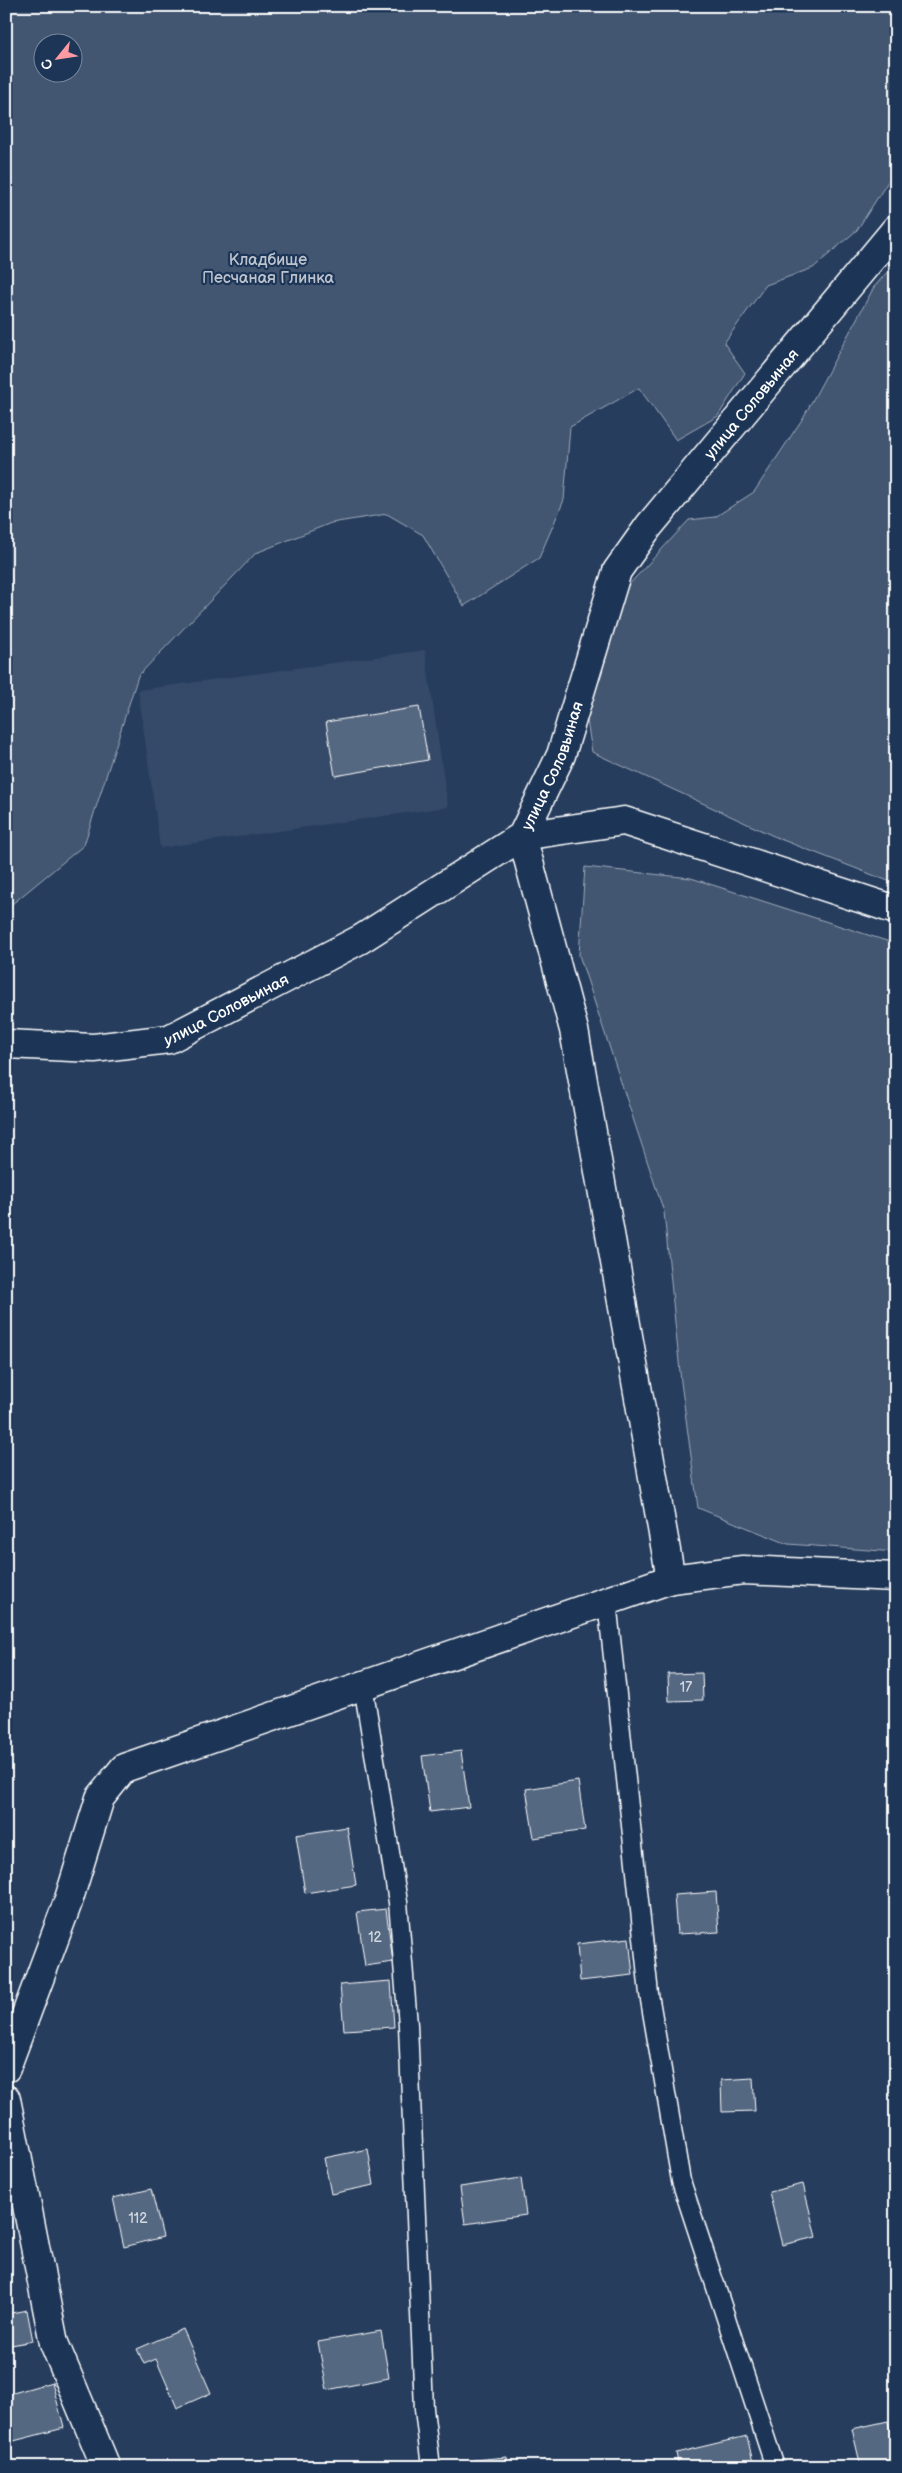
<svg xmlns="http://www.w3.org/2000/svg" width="902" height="2473" font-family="'Balsamiq Sans',sans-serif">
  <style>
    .built { fill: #344a68 }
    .green { fill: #425672; stroke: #a0aab8; fill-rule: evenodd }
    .building { fill: #556781; stroke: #fff }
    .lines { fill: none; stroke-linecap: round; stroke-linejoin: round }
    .lane-casing { stroke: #fff; stroke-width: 21 }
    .street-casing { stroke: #fff; stroke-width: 31 }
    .lane { stroke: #1d3557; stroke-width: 18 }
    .street { stroke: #1d3557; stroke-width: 28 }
    .labels { text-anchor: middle; stroke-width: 4.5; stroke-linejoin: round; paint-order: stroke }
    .number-label { font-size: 14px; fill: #d4d9e0 }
    .park-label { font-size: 16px; fill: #bdc4ce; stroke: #1d3557 }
    .street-label { font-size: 16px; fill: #fff; stroke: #1d3557 }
  </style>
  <rect width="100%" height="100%" fill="#263d5e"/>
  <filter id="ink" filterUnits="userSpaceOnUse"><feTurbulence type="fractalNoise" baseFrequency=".02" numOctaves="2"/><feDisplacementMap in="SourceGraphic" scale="10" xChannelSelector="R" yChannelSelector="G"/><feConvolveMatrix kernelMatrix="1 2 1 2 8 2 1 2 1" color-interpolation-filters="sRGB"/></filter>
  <g filter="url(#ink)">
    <path class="built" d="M 425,650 L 448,807 L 160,848 L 138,690 Z"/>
    <path class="green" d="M 6,6 L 896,6 L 896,150 L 894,172 L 857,230 L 813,268 L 766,285 L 724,343 L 745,373 L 718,416 L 676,440 L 639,388 L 570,427 L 564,500 L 539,558 L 464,606 L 423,535 L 387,514 L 331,523 L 256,553 L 138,676 L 84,845 L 6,909 ZM 42,42 L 72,42 L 72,72 L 42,72 Z
      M 896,262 L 896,884 L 780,839 L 592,752 L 586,714 L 623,591 L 689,520 L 715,517 L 754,492 L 803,418 L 874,287 Z
      M 585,867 L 691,878 L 896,944 L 896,1552 L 788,1544 L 698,1508 L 681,1382 L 664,1212 L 579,955 Z"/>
    <path class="building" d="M 419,707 L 428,760 L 335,776 L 326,722 Z
      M 702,1673 L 703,1700 L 669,1701 L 668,1674 Z
      M 461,1751 L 469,1807 L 430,1812 L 422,1756 Z
      M 578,1781 L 585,1830 L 534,1838 L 526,1789 Z
      M 347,1827 L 356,1885 L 305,1893 L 296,1835 Z
      M 716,1892 L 719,1932 L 677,1934 L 674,1895 Z
      M 386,1909 L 393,1962 L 365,1966 L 357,1912 Z
      M 629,1938 L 633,1975 L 580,1981 L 577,1944 Z
      M 391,1981 L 394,2027 L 344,2030 L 340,1985 Z
      M 753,2078 L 755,2111 L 722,2112 L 721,2080 Z
      M 368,2149 L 374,2185 L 331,2194 L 324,2158 Z
      M 521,2178 L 526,2215 L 465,2224 L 460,2187 Z
      M 803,2184 L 816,2237 L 782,2245 L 769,2192 Z
      M 151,2189 L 163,2237 L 124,2247 L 113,2198 Z
      M 27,2310 L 33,2341 L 6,2346 L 6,2314 Z
      M 183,2329 L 211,2393 L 177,2408 L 156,2359 L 144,2364 L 137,2349 Z
      M 381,2331 L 389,2378 L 327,2390 L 318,2342 Z
      M 52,2382 L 64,2428 L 6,2443 L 6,2395 Z
      M 888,2421 L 896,2462 L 874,2467 L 861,2467 L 852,2429 Z
      M 747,2436 L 754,2467 L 679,2467 L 676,2453 Z
      M 507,2457 L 508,2467 L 474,2467 L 473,2460 Z"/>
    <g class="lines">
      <defs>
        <path id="lane" d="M 607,1601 L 649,1994 L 681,2181 L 775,2467
          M 363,1685 L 398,1902 L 408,2025 L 424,2409 L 431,2467"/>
        <g id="street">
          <path d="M 522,836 L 574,1030 L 671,1579"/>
          <path d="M 522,836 L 624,821 L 896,910"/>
          <path id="s1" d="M 6,1044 L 94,1048 L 169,1039 L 361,939 L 522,836 L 561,755 L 617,571 L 649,526 L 896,229"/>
          <path d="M 6,2068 L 68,1902 L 100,1798 L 124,1768 L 671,1579 L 743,1570 L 896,1577"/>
          <path d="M 6,2099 L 54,2343 L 106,2467"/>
        </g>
      </defs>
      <use href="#lane" class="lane-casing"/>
      <use href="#street" class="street-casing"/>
      <use href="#lane" class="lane"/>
      <use href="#street" class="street"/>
    </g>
  </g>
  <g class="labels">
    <g class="number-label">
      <text x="686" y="1692">17</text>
      <text x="375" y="1942">12</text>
      <text x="138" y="2223">112</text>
    </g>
    <g class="park-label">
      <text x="268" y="265">Кладбище<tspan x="268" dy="18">Песчаная Глинка</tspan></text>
    </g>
    <g class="street-label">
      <text dy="6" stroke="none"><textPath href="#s1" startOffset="1068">улица Соловьиная</textPath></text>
      <text dy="6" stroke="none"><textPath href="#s1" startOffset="648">улица Соловьиная</textPath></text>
      <text dy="6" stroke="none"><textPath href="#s1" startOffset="228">улица Соловьиная</textPath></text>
    </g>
  </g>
  <rect width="902" height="2473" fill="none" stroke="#1d3557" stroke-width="25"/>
  <rect x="12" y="12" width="877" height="2448" fill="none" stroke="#fff" stroke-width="2" filter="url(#ink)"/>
  <g transform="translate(58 58) rotate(240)"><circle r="24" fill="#1d3557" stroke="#77869a"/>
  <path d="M0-4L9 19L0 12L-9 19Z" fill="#ff9aa2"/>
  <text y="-8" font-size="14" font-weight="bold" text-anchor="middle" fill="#ffffff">С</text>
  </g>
</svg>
